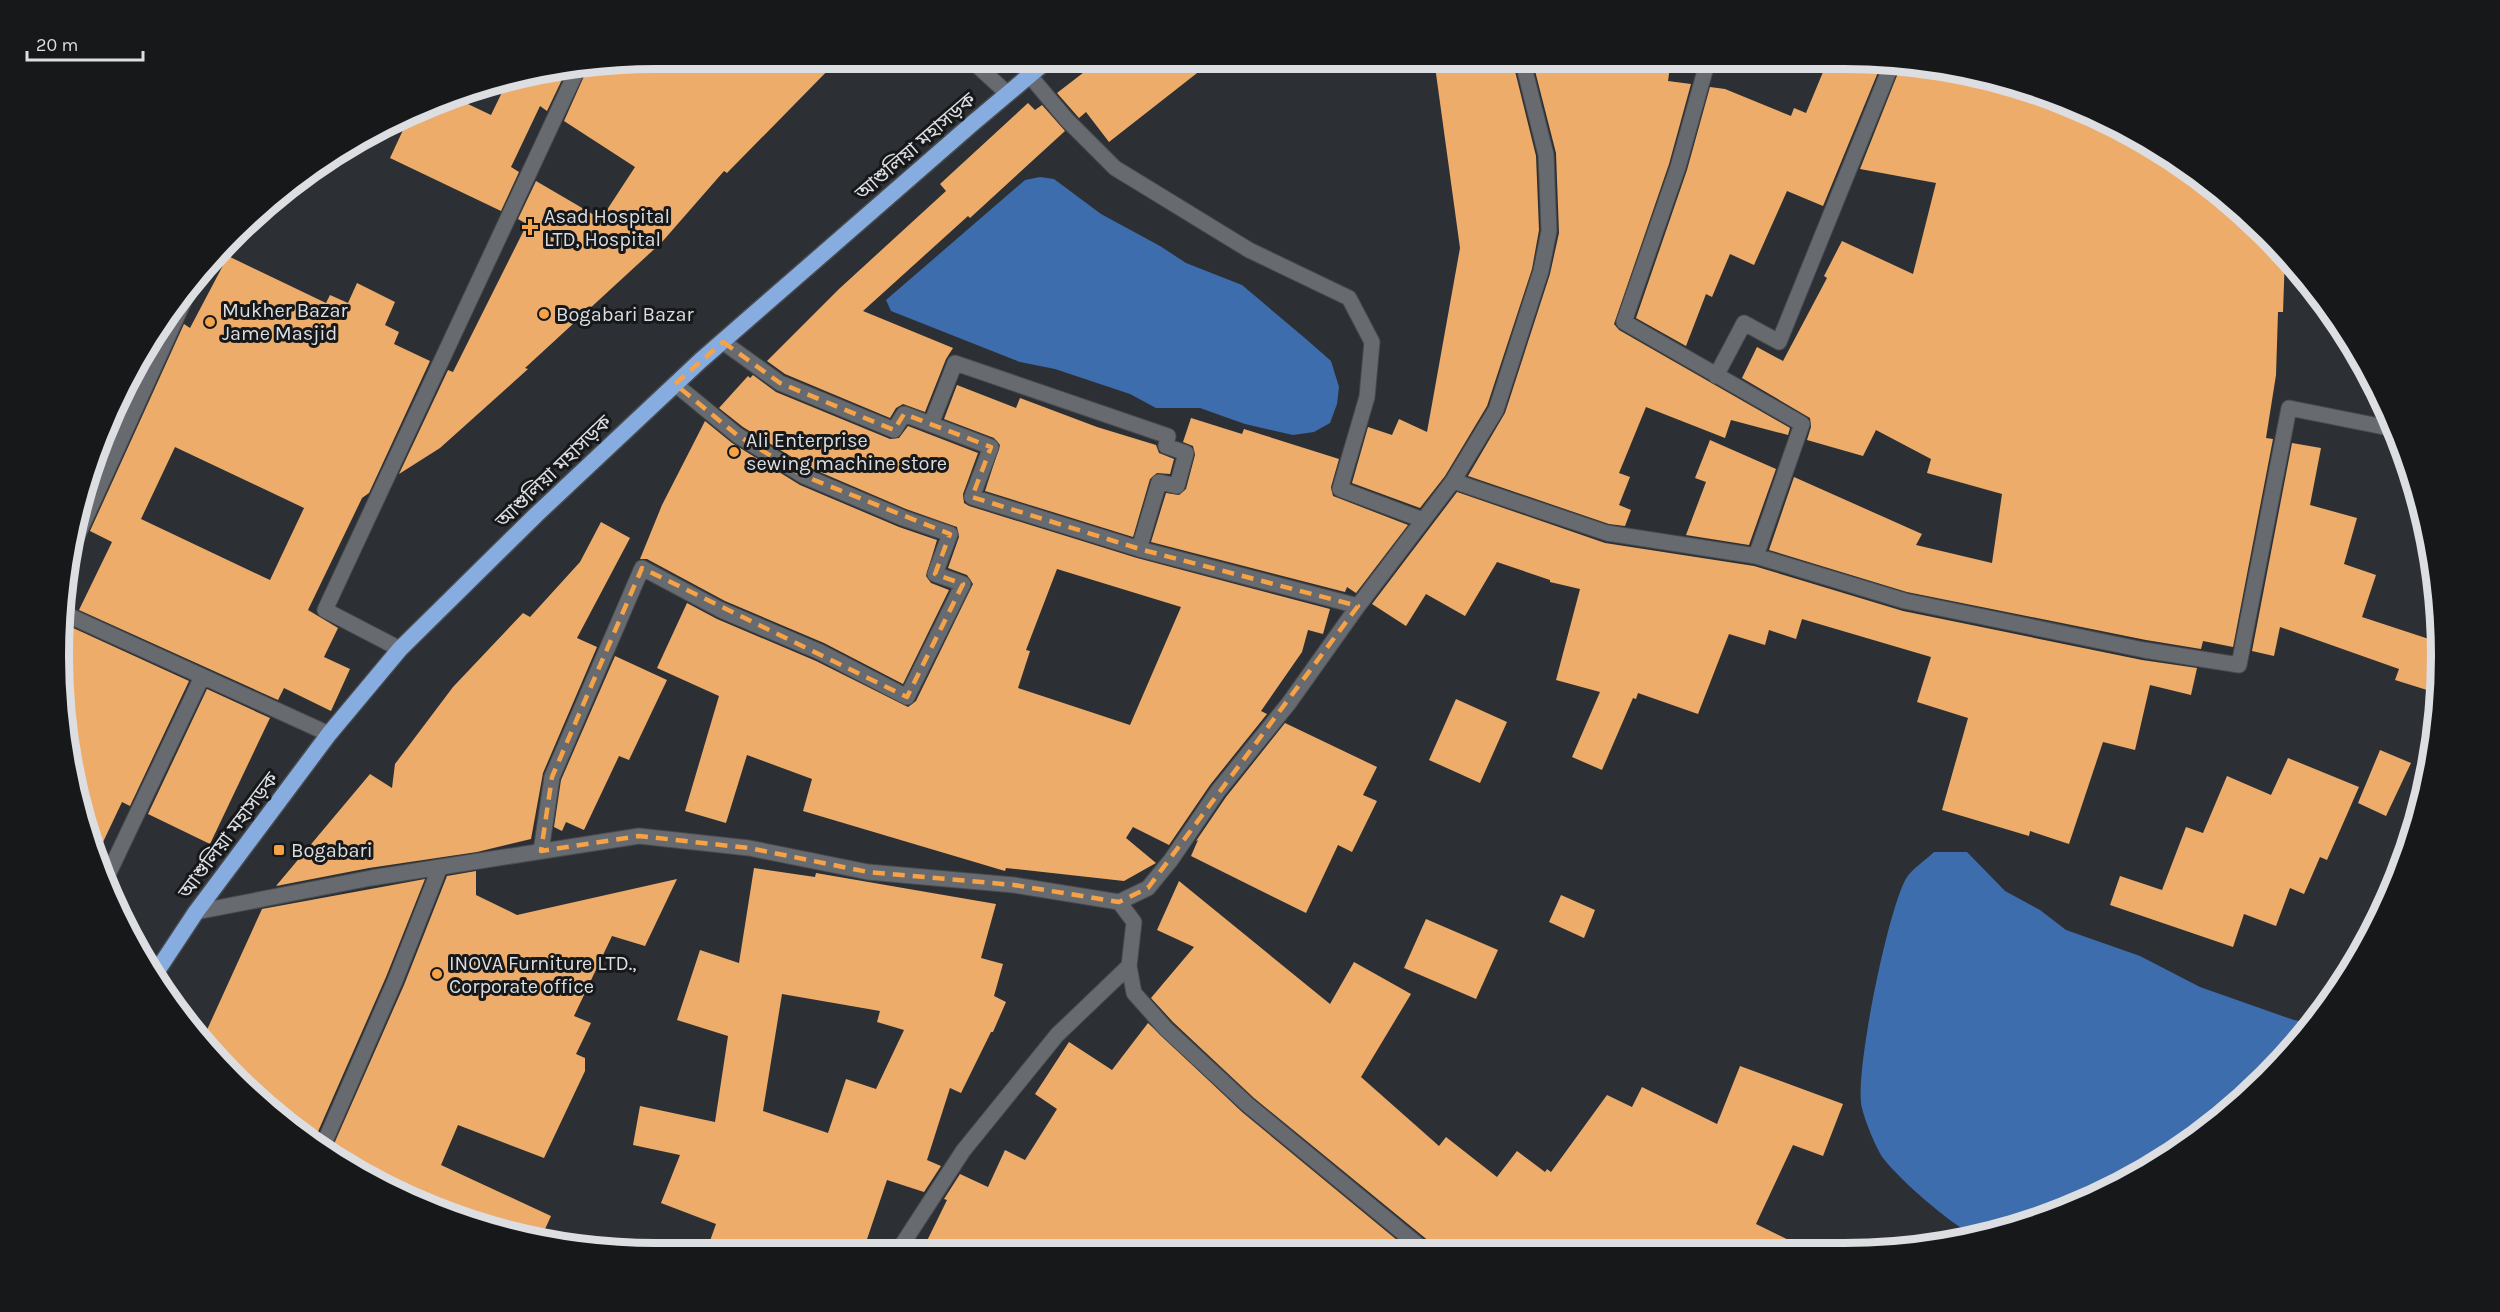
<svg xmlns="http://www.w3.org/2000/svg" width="2500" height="1312" font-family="Karla,'Noto Sans Bengali',sans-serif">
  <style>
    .water { fill: #3d6dac }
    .building { fill: #eeac6b; fill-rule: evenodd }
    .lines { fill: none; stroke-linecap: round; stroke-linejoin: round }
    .minor-casing { stroke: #484b4f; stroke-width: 17 }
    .trunk-casing { stroke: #484b4f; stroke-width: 19 }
    .minor { stroke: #676b70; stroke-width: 15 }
    .trunk { stroke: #87acdf; stroke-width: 16 }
    .marked { fill: none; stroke: #f6a247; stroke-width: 4.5; stroke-dasharray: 12 8; stroke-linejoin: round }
    .poi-dot { fill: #f6a247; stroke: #16181a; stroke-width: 2 }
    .labels { text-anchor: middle; stroke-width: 6; stroke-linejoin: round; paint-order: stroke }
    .street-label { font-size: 20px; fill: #dcdee1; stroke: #16181a }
    .poi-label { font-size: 20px; fill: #dcdee1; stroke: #16181a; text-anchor: start }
    .rim { fill: none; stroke: #dcdee1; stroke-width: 8 }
  </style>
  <rect width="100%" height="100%" fill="#2c3034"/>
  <path class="water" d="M 1040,177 L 1054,179 L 1101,214 L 1160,246 L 1186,263 L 1242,285 L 1306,339 L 1331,361 L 1339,387 L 1337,404 L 1330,423 L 1314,432 L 1293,435 L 1245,424 L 1200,408 L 1156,408 L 1130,394 L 1055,369 L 1020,362 L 891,311 L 886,300 L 1025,180 Z
    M 1934,852 L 1967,852 L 2005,891 L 2040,910 L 2066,930 L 2140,956 L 2200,987 L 2294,1020 L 2311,1023 L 2293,1050 L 2207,1130 L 2072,1208 L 1973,1235 C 1947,1221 1902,1182 1883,1158 C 1876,1148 1865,1121 1862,1108 C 1853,1078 1889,904 1907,877 C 1913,868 1926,860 1934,852 Z"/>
  <path class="building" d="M 656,58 L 839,59 L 727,173 L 724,171 L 662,242 L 525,368 L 528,369 L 440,448 L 399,474 L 448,370 L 453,372 L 527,224 L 518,219 L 536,181 L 601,219 L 635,167 L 564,121 L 589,65 Z
    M 1101,59 L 1215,59 L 1109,142 L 1086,112 L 1079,118 L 1057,93 Z
    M 1434,59 L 1512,59 L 1536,156 L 1539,230 L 1532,269 L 1487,406 L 1445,476 L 1420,508 L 1352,483 L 1368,427 L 1392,435 L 1399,419 L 1427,432 L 1460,248 Z
    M 1532,59 L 1671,60 L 1668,81 L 1691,84 L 1669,164 L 1614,324 L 1619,330 L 1790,428 L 1788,435 L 1731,420 L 1725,438 L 1646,407 L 1619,473 L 1630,477 L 1619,505 L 1631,510 L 1625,526 L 1609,524 L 1468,476 L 1505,413 L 1550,274 L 1559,233 L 1556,153 Z
    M 1828,60 L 1883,60 L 1823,206 L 1787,191 L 1754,265 L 1730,254 L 1712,297 L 1706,294 L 1686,346 L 1636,318 L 1687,170 L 1710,87 L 1725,89 L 1791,116 L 1794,108 L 1806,113 Z
    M 1902,63 L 1999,79 L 2109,120 L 2208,182 L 2285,254 L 2283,312 L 2278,312 L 2276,375 L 2266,438 L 2273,439 L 2233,647 L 2203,641 L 2201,649 L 2146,640 L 1907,592 L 1769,550 L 1794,477 L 1922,534 L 1916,545 L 1992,563 L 2002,494 L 1927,473 L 1931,459 L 1876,430 L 1863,456 L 1807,440 L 1811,427 L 1810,418 L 1742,378 L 1757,347 L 1783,361 L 1827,278 L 1824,276 L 1842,241 L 1913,274 L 1936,183 L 1860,169 Z
    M 568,67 L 547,111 L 540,106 L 511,167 L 519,172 L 501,211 L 390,158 L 410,115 L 451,96 L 491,115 L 506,84 L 500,81 L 540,70 Z
    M 1028,103 L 1035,110 L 1042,105 L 1065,131 L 970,218 L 968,216 L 863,311 L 953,348 L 946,359 L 925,412 L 903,404 L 896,408 L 890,418 L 785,374 L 767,361 L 839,289 L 946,191 L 940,184 Z
    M 228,256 L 326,303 L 330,295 L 348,303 L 357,283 L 395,302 L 385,325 L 399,332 L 394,344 L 430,361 L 369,493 L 362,498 L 308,610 L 338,628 L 324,657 L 350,669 L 331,711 L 284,688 L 278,700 L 79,610 L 112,542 L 90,531 L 184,324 L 190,328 ZM 175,447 L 304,508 L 270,580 L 141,519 Z
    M 166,315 L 117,425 L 108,420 L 159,324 Z
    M 753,375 L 776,392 L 890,439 L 899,438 L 908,426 L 978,453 L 963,494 L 964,503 L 969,506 L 1137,558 L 1330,609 L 1323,634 L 1308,630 L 1302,652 L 1261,711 L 1267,714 L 1210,785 L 1169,845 L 1133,827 L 1126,838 L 1156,863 L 1124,881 L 1006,868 L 1005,871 L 803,811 L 812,779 L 747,755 L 726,823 L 685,811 L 719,696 L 657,668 L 687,603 L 717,619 L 816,661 L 908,707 L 916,701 L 973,584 L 967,575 L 948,568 L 959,537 L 957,527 L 906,509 L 808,467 L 743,427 L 719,408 L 748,376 L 750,378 ZM 1057,569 L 1181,607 L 1130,725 L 1018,688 L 1030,651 L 1026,650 Z
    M 957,385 L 1016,408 L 1020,398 L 1097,427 L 1156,445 L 1159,453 L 1174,459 L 1170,474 L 1157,473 L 1150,479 L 1133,537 L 985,491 L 1000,445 L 994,438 L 944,419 Z
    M 1191,418 L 1242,434 L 1244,429 L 1339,459 L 1331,487 L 1333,496 L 1408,525 L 1356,593 L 1347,587 L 1345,592 L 1151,542 L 1166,493 L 1179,495 L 1186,489 L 1195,455 L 1193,446 L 1183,442 Z
    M 705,421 L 732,443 L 800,485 L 899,527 L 937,540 L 926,576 L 931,583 L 949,590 L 903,684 L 824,643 L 725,601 L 647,559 L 640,559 L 662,505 Z
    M 1710,440 L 1776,469 L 1749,545 L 1686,535 L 1706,482 L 1695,478 Z
    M 2292,443 L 2321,448 L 2310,505 L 2357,518 L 2344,564 L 2376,575 L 2362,617 L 2438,642 L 2439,654 L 2427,690 L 2395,680 L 2399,669 L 2280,627 L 2274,656 L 2252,651 Z
    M 1457,492 L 1605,543 L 1754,566 L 1903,611 L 2142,660 L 2197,668 L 2191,695 L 2150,685 L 2135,750 L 2103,742 L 2069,844 L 2030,831 L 2029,836 L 1942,810 L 1968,718 L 1917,702 L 1931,657 L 1802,619 L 1796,639 L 1769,630 L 1765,645 L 1729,634 L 1698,714 L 1638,693 L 1636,699 L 1633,698 L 1602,770 L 1572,757 L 1600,692 L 1556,680 L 1580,589 L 1550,582 L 1550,580 L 1497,562 L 1465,616 L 1426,594 L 1406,626 L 1372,604 Z
    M 601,522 L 630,538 L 577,638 L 597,647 L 543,773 L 531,839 L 477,852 L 369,868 L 276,886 L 370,774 L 392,788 L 395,764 L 453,687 L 523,613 L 530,617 L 580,562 Z
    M 71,627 L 189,681 L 130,806 L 122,802 L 95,859 L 79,810 L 60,695 L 60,649 Z
    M 615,656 L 667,680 L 629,760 L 619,756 L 584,830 L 566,822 L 562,831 L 554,827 L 561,780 Z
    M 207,689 L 270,718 L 210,844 L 148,814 Z
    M 1456,699 L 1507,722 L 1480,783 L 1429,760 Z
    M 1285,723 L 1377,767 L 1363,795 L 1377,801 L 1352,852 L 1338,845 L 1306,913 L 1191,856 L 1198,840 L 1196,841 L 1226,797 Z
    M 2380,750 L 2411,763 L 2386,816 L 2358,803 Z
    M 2288,758 L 2359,787 L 2327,860 L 2320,857 L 2304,894 L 2290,888 L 2276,926 L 2244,914 L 2233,947 L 2110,905 L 2120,876 L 2162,890 L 2186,827 L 2203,833 L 2227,776 L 2271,795 Z
    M 754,868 L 815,877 L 816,873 L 996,904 L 981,958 L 1003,964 L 994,996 L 1006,1002 L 993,1032 L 991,1032 L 961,1093 L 950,1088 L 927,1160 L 941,1166 L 924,1192 L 887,1180 L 863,1251 L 706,1252 L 716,1224 L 661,1203 L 680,1155 L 633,1145 L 640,1106 L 715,1122 L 728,1036 L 677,1020 L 700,950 L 739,963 ZM 782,994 L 880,1011 L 877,1022 L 904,1030 L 876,1089 L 846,1079 L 828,1133 L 763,1111 Z
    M 476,871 L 476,895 L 517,915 L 677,879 L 645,946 L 612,936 L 574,1016 L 591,1023 L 576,1054 L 585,1058 L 585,1071 L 544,1158 L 458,1125 L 441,1165 L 551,1216 L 540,1240 L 502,1233 L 391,1192 L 330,1153 L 404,985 L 447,876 Z
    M 425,879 L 386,977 L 313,1143 L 293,1130 L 201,1043 L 262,909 Z
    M 1179,881 L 1330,1004 L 1354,962 L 1411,994 L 1361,1077 L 1439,1146 L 1446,1137 L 1497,1177 L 1517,1151 L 1545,1172 L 1547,1169 L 1551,1172 L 1607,1095 L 1632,1107 L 1642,1087 L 1717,1124 L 1740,1066 L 1843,1104 L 1823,1156 L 1793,1145 L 1756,1224 L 1807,1249 L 1434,1250 L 1430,1242 L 1254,1098 L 1173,1022 L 1151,998 L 1194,947 L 1157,930 Z
    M 1561,895 L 1595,910 L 1584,938 L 1549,922 Z
    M 1426,919 L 1498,950 L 1476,999 L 1404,968 Z
    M 1148,1023 L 1242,1112 L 1409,1250 L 1101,1251 L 1077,1239 L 1071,1251 L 922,1251 L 947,1200 L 944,1199 L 960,1174 L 988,1187 L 1005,1150 L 1025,1160 L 1057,1109 L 1035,1094 L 1069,1042 L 1112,1070 Z"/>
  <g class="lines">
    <defs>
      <path id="minor" d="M 970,59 L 1008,94
        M 1708,60 L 1678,167 L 1624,322 L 1802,424 L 1756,556
        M 1030,76 L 1067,120 L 1115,168 L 1249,250 L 1349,298 L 1372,342 L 1367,397 L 1340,489 L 1423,520
        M 723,342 L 780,383 L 894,430 L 904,414 L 991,447 L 972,497 L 1143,550 L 1358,606
        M 1716,376 L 1744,323 L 1779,342 L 1893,61
        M 931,424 L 955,363 L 1168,436 L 1166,446 L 1186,453 L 1177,486 L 1159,482 L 1139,549
        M 1453,481 L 1607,533 L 1756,556 L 1905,601 L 2144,650 L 2239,665 L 2289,408 L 2394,429
        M 70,552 L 195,277
        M 61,612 L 329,734
        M 400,649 L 325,610 L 579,66
        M 541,851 L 552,777 L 642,568 L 721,610 L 820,652 L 907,697 L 963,584 L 935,574 L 950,534 L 903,518 L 804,476 L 737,435 L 675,384
        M 104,883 L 202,677
        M 1119,902 L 1134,922 L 1129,966 L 1134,993 L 1166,1029 L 1248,1105 L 1424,1250
        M 196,912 L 371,878 L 639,836 L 749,848 L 868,872 L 1014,885 L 1119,902 L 1148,888 L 1171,860 L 1218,791 L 1289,703 L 1358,606 L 1453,481 L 1496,410 L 1541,271 L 1549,231 L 1546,155 L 1522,59
        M 322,1148 L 395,981 L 440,867
        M 898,1251 L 963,1151 L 1057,1035 L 1129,966"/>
      <path id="trunk" d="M 153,977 L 196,912 L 329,734 L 400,649 L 537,514 L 700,361 L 973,123 L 1049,59"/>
    </defs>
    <use href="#minor" class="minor-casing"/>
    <use href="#trunk" class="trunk-casing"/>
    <use href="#minor" class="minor"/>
    <use href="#trunk" class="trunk"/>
  </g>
  <path class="marked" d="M 723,342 L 780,383 L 894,430 L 904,414 L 991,447 L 972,497 L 1143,550 L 1358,606 L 1148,888 L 1119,902 L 1014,885 L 868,872 L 749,848 L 639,836 L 541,851 L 552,777 L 642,568 L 907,697 L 963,584 L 935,574 L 950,534 L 804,476 L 737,435 L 675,384 Z"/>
  <g class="poi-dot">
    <path d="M527 218h6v6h6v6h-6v6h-6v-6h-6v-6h6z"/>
    <circle cx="544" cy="314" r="6"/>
    <circle cx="210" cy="322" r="6"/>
    <circle cx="734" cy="452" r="6"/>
    <rect x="273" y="844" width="12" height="12" rx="3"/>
    <circle cx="437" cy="974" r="6"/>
  </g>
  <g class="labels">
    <g class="street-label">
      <text transform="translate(915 146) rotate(-41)" y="7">আশুলিয়া মহাসড়ক</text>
      <text transform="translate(553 471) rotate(-44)" y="7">আশুলিয়া মহাসড়ক</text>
      <text transform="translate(228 835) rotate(-53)" y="7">আশুলিয়া মহাসড়ক</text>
    </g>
    <g class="poi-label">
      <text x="544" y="223">Asad Hospital<tspan x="544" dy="23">LTD, Hospital</tspan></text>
      <text x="222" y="317">Mukher Bazar<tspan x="222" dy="23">Jame Masjid</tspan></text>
      <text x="556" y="321">Bogabari Bazar</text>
      <text x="746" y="447">Ali Enterprise<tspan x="746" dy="23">sewing machine store</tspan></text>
      <text x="291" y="857">Bogabari</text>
      <text x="449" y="970">INOVA Furniture LTD.,<tspan x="449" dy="23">Corporate office</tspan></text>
    </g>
  </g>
  <path d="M0 0H2500V1312H0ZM656 69H1844A587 587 0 0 1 2431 656V656A587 587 0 0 1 1844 1243H656A587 587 0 0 1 69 656V656A587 587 0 0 1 656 69Z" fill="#16181a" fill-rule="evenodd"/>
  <path class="rim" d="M656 69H1844A587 587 0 0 1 2431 656V656A587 587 0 0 1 1844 1243H656A587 587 0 0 1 69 656V656A587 587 0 0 1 656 69Z"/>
  <path d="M27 51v9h116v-9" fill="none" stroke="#dcdee1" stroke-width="3"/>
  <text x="36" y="51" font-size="18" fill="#dcdee1" stroke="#16181a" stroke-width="4.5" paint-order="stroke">20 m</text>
</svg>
